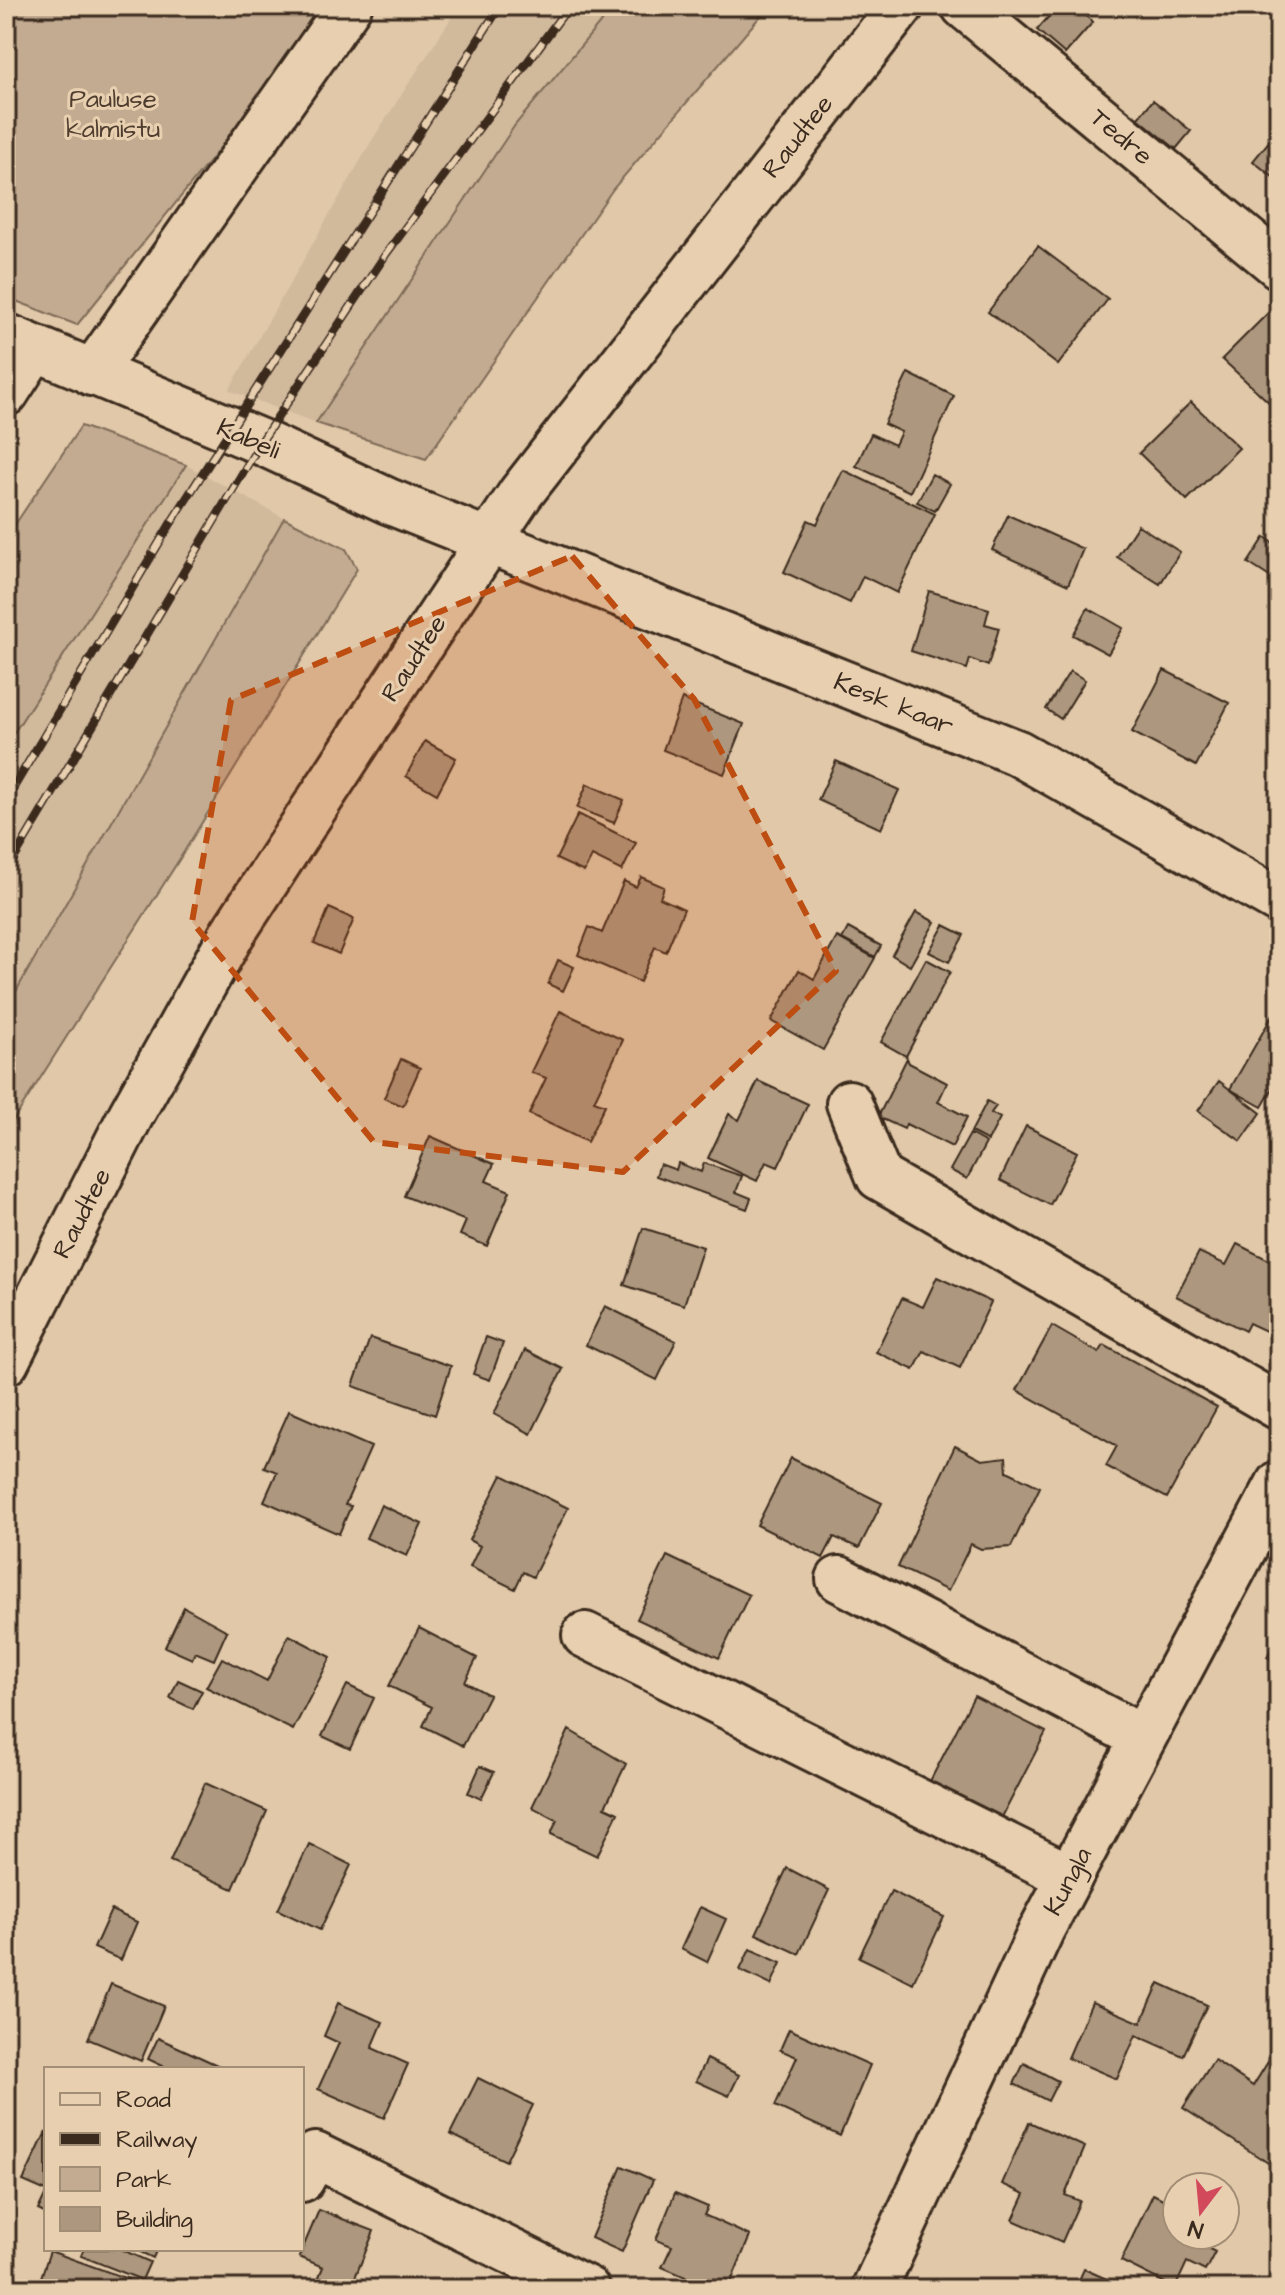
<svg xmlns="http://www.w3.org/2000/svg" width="1285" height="2295" font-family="'Architects Daughter',sans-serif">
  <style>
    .built { fill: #d1b99c }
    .green { fill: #c2ab90; stroke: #7e6a57; stroke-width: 2 }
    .building { fill: #ad977e; stroke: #3b2a1e; stroke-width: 2 }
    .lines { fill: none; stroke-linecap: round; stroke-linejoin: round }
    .minor-casing { stroke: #3b2a1e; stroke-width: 50 }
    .minor { stroke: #e7cfaf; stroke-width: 44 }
    .rail-casing { stroke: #3b2a1e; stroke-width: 9 }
    .rail { stroke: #e7cfaf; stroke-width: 6; stroke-dasharray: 18; stroke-linecap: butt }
    .marked { fill: #bd4d10; fill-opacity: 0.2; stroke: #bd4d10; stroke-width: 6; stroke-dasharray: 16 10; stroke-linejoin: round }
    .labels { text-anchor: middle; stroke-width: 6; stroke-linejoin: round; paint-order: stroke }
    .park-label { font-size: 26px; fill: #4f3d2f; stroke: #e7cfaf }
    .street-label { font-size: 26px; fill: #3b2a1e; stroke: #e7cfaf }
  </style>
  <rect width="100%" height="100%" fill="#e0c8a9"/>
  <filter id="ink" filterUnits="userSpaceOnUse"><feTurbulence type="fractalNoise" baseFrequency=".0125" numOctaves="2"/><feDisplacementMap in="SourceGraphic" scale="16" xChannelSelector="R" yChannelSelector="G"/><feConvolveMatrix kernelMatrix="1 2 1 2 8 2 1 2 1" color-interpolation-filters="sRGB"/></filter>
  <g filter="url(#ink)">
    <path class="built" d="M 459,6 L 614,6 L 515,125 L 316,423 L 229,390 L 371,142 Z
      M 186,465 L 284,518 L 6,1009 L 6,745 Z"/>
    <path class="green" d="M 6,6 L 335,6 L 77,325 L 6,297 Z
      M 614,6 L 769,6 L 613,189 L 426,459 L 316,423 L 515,125 Z
      M 81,426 L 186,465 L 6,745 L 6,538 Z
      M 284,518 L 346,549 L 357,569 L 179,860 L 6,1132 L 6,1009 Z"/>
    <path class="building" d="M 1058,6 L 1074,6 L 1093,22 L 1065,54 L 1037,30 Z
      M 1153,100 L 1191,131 L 1176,149 L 1138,118 Z
      M 1279,129 L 1279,182 L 1253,161 Z
      M 1038,246 L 1108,299 L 1058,365 L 988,312 Z
      M 1278,303 L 1279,398 L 1272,405 L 1222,359 Z
      M 908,373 L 954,396 L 910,492 L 856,466 L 871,434 L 895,445 L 901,432 L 884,424 Z
      M 1191,402 L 1239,448 L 1187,500 L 1139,453 Z
      M 843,470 L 935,514 L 897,593 L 863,576 L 850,603 L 784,572 L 808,520 L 817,524 Z
      M 932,474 L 950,484 L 935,511 L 917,502 Z
      M 1008,515 L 1083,549 L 1068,585 L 992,550 Z
      M 1138,525 L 1180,552 L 1160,584 L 1117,557 Z
      M 1265,537 L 1275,544 L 1279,538 L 1279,583 L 1248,563 Z
      M 929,591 L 989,609 L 985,624 L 999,628 L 988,666 L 970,659 L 967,669 L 911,651 Z
      M 1088,608 L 1123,628 L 1108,654 L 1073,635 Z
      M 1164,670 L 1229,703 L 1196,766 L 1132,732 Z
      M 1070,671 L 1085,680 L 1061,719 L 1046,709 Z
      M 682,699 L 744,724 L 724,774 L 663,750 Z
      M 425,741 L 456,758 L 437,794 L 406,776 Z
      M 836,761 L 899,790 L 881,829 L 818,800 Z
      M 587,784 L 624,800 L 614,823 L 577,808 Z
      M 578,814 L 636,843 L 622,871 L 592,856 L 584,872 L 556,859 Z
      M 641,877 L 664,887 L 660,898 L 684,909 L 666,952 L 655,947 L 640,982 L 578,955 L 589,927 L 602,933 L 624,881 L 636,887 Z
      M 329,908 L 354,919 L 339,954 L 314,943 Z
      M 916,912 L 935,922 L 910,966 L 892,955 Z
      M 944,925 L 964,935 L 949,962 L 929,952 Z
      M 848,928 L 881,946 L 875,957 L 842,939 Z
      M 837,937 L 875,958 L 823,1050 L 771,1021 L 799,970 L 814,979 Z
      M 926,959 L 950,972 L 906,1056 L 881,1042 Z
      M 558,960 L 574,967 L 563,991 L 548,984 Z
      M 1279,1004 L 1279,1078 L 1262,1107 L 1230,1089 Z
      M 560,1011 L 623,1040 L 594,1101 L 605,1105 L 587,1142 L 529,1114 L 546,1078 L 531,1072 Z
      M 907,1058 L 909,1063 L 947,1083 L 938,1102 L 967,1117 L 952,1147 L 906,1124 L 904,1129 L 878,1117 Z
      M 401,1059 L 420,1068 L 403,1106 L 384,1098 Z
      M 758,1081 L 808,1104 L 778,1167 L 766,1162 L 757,1181 L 708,1158 L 729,1114 L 739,1120 Z
      M 1219,1081 L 1261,1113 L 1241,1141 L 1198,1111 Z
      M 987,1101 L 996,1106 L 991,1113 L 1000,1118 L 988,1141 L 971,1132 Z
      M 1026,1126 L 1077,1152 L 1050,1205 L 1000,1180 Z
      M 970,1134 L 986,1143 L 967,1179 L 950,1170 Z
      M 430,1136 L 494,1164 L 486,1181 L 510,1191 L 487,1246 L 460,1235 L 466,1221 L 404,1196 Z
      M 678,1163 L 701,1172 L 704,1163 L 742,1176 L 736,1192 L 751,1198 L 747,1209 L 656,1176 L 660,1164 L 676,1170 Z
      M 643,1228 L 703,1247 L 684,1305 L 624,1285 Z
      M 1237,1244 L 1279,1265 L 1279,1310 L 1268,1332 L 1249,1323 L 1245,1331 L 1176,1296 L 1199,1252 L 1226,1265 Z
      M 937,1277 L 991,1302 L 960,1368 L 924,1351 L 914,1370 L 876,1352 L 902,1298 L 923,1307 Z
      M 605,1306 L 676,1341 L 657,1380 L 586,1345 Z
      M 1052,1326 L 1099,1353 L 1104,1345 L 1217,1407 L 1167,1498 L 1106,1466 L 1117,1446 L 1017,1390 Z
      M 486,1337 L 503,1343 L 490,1380 L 473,1374 Z
      M 370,1338 L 451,1366 L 435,1415 L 353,1386 Z
      M 525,1350 L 563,1369 L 531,1434 L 494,1414 Z
      M 289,1411 L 371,1447 L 345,1505 L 351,1506 L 339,1534 L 264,1501 L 277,1472 L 264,1467 Z
      M 955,1446 L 982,1460 L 1006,1457 L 1007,1471 L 1040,1487 L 1011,1547 L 981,1549 L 971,1544 L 948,1591 L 898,1567 Z
      M 791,1458 L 882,1503 L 859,1548 L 834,1537 L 823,1558 L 757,1525 Z
      M 502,1475 L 568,1508 L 533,1577 L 523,1572 L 515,1589 L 470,1567 L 480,1546 L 469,1540 Z
      M 381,1505 L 422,1524 L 407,1556 L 366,1538 Z
      M 667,1556 L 749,1595 L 719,1658 L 637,1619 Z
      M 184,1607 L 227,1631 L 214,1660 L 195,1652 L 192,1659 L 165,1647 Z
      M 419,1628 L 477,1658 L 465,1682 L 489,1695 L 463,1746 L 423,1726 L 432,1707 L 389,1686 Z
      M 289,1635 L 331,1657 L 293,1730 L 206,1687 L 222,1658 L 267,1681 Z
      M 1279,1635 L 1279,1664 L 1267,1657 Z
      M 178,1680 L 202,1691 L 193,1709 L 170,1698 Z
      M 347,1685 L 374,1698 L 350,1749 L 322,1736 Z
      M 974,1696 L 1046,1732 L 1000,1821 L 928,1785 Z
      M 569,1730 L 626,1764 L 605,1807 L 618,1813 L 597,1856 L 551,1834 L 557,1820 L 532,1807 Z
      M 480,1766 L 494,1772 L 481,1799 L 468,1793 Z
      M 205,1783 L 267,1811 L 233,1889 L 170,1861 Z
      M 309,1844 L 351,1865 L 320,1930 L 278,1910 Z
      M 787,1868 L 829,1890 L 799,1954 L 756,1934 Z
      M 891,1891 L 944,1917 L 913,1983 L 859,1957 Z
      M 700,1907 L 726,1919 L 707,1962 L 681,1949 Z
      M 111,1910 L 137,1922 L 121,1960 L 94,1948 Z
      M 750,1949 L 781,1963 L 771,1985 L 740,1970 Z
      M 1159,1983 L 1207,2005 L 1183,2056 L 1136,2035 L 1117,2079 L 1068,2058 L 1092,2002 L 1141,2023 Z
      M 111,1984 L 164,2006 L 141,2061 L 88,2039 Z
      M 338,2003 L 383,2022 L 372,2048 L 408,2064 L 384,2118 L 318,2089 L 339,2043 L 324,2036 Z
      M 789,2029 L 870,2065 L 840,2136 L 775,2106 L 797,2057 L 780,2050 Z
      M 158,2038 L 226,2069 L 169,2069 L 148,2059 Z
      M 1271,2057 L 1279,2062 L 1279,2170 L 1183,2108 L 1214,2060 L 1253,2086 Z
      M 707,2059 L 739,2075 L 729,2096 L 696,2081 Z
      M 1024,2063 L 1058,2081 L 1048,2101 L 1014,2084 Z
      M 478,2078 L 533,2105 L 506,2161 L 450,2134 Z
      M 1029,2122 L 1085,2147 L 1065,2195 L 1080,2201 L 1062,2242 L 1013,2220 L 1025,2194 L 1002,2184 Z
      M 46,2132 L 46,2191 L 23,2181 Z
      M 622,2166 L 653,2180 L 622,2252 L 591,2238 Z
      M 46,2193 L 46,2214 L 38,2210 Z
      M 675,2193 L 708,2207 L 704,2215 L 750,2236 L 728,2289 L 714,2289 L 662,2267 L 672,2246 L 656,2240 Z
      M 1153,2194 L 1177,2206 L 1177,2235 L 1207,2235 L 1202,2245 L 1215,2252 L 1205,2271 L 1187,2262 L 1175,2288 L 1121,2261 Z
      M 319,2210 L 374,2231 L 354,2280 L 363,2283 L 361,2289 L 314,2289 L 323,2267 L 299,2257 Z
      M 84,2249 L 120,2249 L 150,2262 L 142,2280 L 81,2256 Z
      M 134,2249 L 157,2249 L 153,2258 Z
      M 50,2251 L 128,2279 L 124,2289 L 37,2289 Z
      M 1084,2269 L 1129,2289 L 1075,2289 Z"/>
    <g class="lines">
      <defs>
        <path id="minor" d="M 964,6 L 1279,266
          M 6,336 L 261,442 L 388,501 L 1018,753 L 1279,901
          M 92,373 L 349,6
          M 6,393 L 35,348
          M 849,1103 L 879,1177 L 1279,1407
          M 6,1362 L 131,1115 L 232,934 L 433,626 L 521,493 L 901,6
          M 839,1579 L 1143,1738
          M 585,1635 L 1070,1877
          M 302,2179 L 315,2155 L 587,2289
          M 874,2289 L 1042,1929 L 1279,1483"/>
      </defs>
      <use href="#minor" class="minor-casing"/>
      <use href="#minor" class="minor"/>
      <defs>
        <path id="rail" d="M 6,800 L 171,523 L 500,6
          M 6,872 L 261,442 L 386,254 L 569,6"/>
      </defs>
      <use href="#rail" class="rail-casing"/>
      <use href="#rail" class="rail"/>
    </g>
  </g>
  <path class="marked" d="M 572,556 L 694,699 L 836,971 L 623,1172 L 374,1142 L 192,922 L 231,700 Z"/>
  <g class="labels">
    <g class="park-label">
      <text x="113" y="107">Pauluse<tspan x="113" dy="30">kalmistu</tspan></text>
    </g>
    <g class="street-label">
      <text transform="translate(797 136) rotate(-52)" y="9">Raudtee</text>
      <text transform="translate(1122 136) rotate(40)" y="9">Tedre</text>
      <text transform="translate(249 438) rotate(23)" y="9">Kabeli</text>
      <text transform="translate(413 658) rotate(-57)" y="9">Raudtee</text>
      <text transform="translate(894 703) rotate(22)" y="9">Kesk kaar</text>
      <text transform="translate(81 1213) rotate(-63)" y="9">Raudtee</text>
      <text transform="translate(1067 1881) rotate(-62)" y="9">Kungla</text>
    </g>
  </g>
  <rect width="1285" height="2295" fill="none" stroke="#e7cfaf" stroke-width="32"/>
  <rect x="16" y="16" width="1253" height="2263" fill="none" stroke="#3b2a1e" stroke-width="3" filter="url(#ink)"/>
  <rect x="44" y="2067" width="260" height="184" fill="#e7cfaf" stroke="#a28d75" stroke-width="2"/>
  <rect x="60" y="2093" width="40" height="12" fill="#e7cfaf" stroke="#a28d75" stroke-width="2"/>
  <text x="116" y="2107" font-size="24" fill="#3b2a1e">Road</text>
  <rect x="60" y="2133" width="40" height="12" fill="#3b2a1e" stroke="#a28d75" stroke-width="2"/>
  <text x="116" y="2147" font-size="24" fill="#3b2a1e">Railway</text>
  <rect x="60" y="2167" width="40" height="24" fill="#c2ab90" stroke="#a28d75" stroke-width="2"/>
  <text x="116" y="2187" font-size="24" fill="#3b2a1e">Park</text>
  <rect x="60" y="2207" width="40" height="24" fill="#ad977e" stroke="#a28d75" stroke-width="2"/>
  <text x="116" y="2227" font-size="24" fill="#3b2a1e">Building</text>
  <g transform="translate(1201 2211) rotate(196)"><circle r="38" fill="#e7cfaf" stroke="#a28d75" stroke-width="2"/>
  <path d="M0-6L14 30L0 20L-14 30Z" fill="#d1495b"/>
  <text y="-12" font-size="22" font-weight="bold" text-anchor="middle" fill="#3b2a1e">N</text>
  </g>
</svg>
